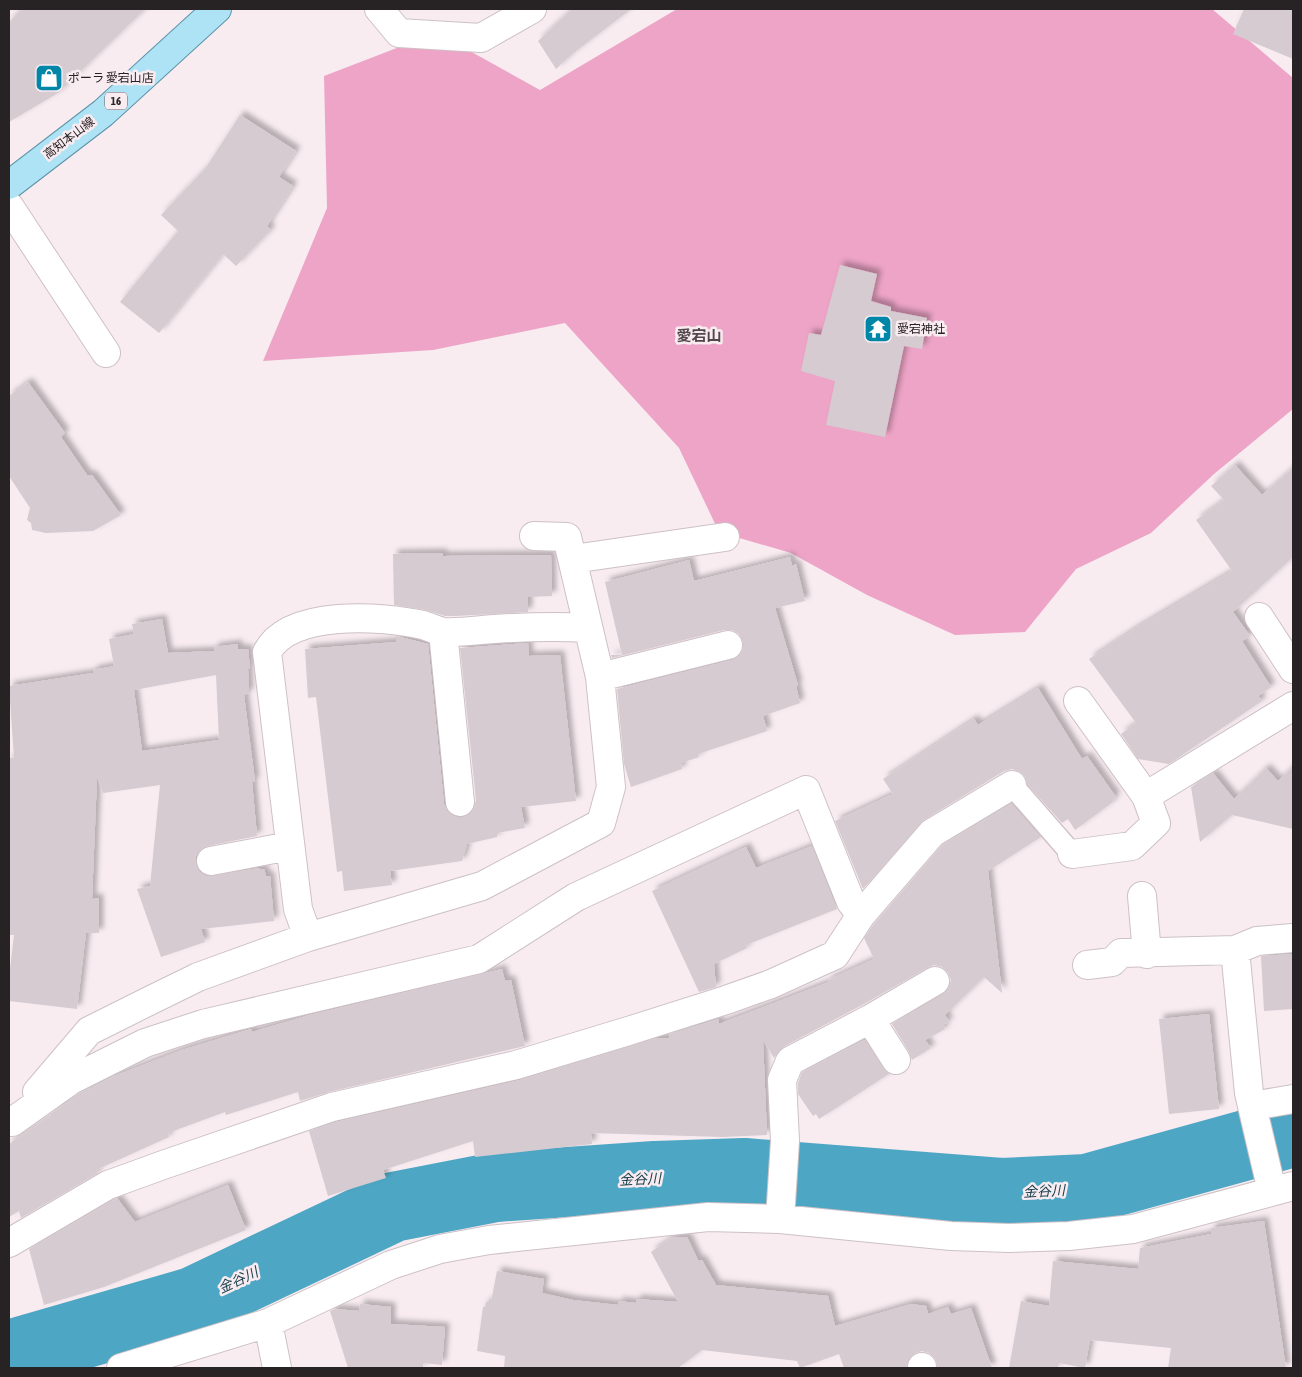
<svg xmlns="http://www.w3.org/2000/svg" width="1302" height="1377" font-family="'Asap Condensed','Noto Sans JP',sans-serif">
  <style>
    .forest { fill: #eda4c6 }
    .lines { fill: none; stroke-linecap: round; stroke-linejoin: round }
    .river { stroke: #4da6c4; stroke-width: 70 }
    .building { fill: #d6cbd0; fill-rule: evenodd; filter: url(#shadow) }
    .lane-casing { stroke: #cdc1c6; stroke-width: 24 }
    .street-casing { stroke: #cdc1c6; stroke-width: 30 }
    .primary-casing { stroke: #5c93a8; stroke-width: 30 }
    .lane { stroke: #fff; stroke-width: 21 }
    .street { stroke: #fff; stroke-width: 28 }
    .primary { stroke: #aee3f5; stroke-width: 28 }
    .labels { text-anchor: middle; stroke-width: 5; stroke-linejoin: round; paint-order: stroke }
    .shield { fill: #f8ecf1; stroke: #665f62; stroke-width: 1 }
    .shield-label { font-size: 11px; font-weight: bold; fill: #272224 }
    .poi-label { font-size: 12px; fill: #272224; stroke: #f8ecf1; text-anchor: start }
    .street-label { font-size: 12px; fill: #272224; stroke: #f8ecf1 }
    .water-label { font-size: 14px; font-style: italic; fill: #153d4a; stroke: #f8ecf1 }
    .quarter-label { font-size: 15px; font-weight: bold; fill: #52484c; stroke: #f8ecf1 }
  </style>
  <defs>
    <filter id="shadow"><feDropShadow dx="4.5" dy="-4.5" stdDeviation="2.5" flood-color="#0004"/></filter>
  </defs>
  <rect width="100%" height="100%" fill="#f8ecf1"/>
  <path class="forest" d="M 677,9 L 1212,9 L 1293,78 L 1293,409 L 1214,474 L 1151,533 L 1076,569 L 1025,632 L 955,635 L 867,595 L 791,553 L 719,532 L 679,448 L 565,323 L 433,350 L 263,361 L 327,208 L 324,76 L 402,46 L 468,50 L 540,90 Z"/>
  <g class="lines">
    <path class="river" d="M 9,1355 L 193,1302 L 393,1207 L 496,1187 L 655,1176 L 744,1173 L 1001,1193 L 1087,1189 L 1293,1132"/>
  </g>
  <path class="building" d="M 22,9 L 145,9 L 58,93 L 9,122 L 9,22 Z
    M 572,9 L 631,9 L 571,55 L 556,69 L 538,41 Z
    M 1244,9 L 1293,9 L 1293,59 L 1233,34 Z
    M 240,115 L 296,151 L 279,177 L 293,186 L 267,226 L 271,230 L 236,266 L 223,254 L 159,333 L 120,302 L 178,231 L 161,215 L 205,169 Z
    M 840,265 L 877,274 L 871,301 L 891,307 L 891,311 L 927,318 L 922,349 L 904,346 L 885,437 L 826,425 L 835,381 L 801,371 L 809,333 L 821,335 Z
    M 28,382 L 65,433 L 61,437 L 87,475 L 92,475 L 121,515 L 93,531 L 46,533 L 32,530 L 31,523 L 27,520 L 30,508 L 9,476 L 9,396 Z
    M 1235,465 L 1262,495 L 1293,468 L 1293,557 L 1233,612 L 1250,636 L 1242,641 L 1271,687 L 1258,696 L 1262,701 L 1169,764 L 1138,759 L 1121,734 L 1136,723 L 1089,659 L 1136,628 L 1232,571 L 1196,520 L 1224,500 L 1211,486 Z
    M 443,553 L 443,556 L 551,555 L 552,596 L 528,597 L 528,612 L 456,616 L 445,616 L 426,610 L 394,605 L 393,554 Z
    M 790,557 L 792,566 L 796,564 L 805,601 L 775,608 L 798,685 L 796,686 L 800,703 L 763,716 L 767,731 L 698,754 L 699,757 L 681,763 L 682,769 L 631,787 L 624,764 L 617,689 L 732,660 L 739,656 L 743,649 L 743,642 L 739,634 L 732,630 L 724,630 L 612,658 L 611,655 L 622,655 L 605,582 L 689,560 L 694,581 Z
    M 162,619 L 168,653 L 214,651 L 214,647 L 238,644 L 238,649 L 248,649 L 250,668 L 248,669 L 249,693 L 244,695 L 255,781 L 252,782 L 257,836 L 208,846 L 200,850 L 196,856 L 196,863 L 200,872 L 206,876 L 260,868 L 260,870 L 264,869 L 266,876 L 270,876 L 274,921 L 201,929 L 205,942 L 161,957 L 137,889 L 150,886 L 160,785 L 103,793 L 97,777 L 92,899 L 99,898 L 99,933 L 86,933 L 77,1009 L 9,1001 L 9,977 L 14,935 L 9,935 L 9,758 L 14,758 L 9,686 L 93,673 L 93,670 L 114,666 L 109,639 L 134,634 L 132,624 ZM 216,675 L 219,740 L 142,751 L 134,690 Z
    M 396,636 L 428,644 L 444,804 L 448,811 L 454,816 L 461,818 L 469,814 L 474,808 L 476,800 L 460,648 L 528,643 L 529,656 L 560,655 L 576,801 L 521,807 L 525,828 L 497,833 L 497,837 L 467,844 L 462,861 L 390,871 L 392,885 L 344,891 L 342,871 L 337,872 L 316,697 L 308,698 L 305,649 L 396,642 Z
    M 1038,688 L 1082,759 L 1087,756 L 1116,797 L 1112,800 L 1113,802 L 1075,830 L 1068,819 L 1062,823 L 1027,784 L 1025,777 L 1020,772 L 1012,769 L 1004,771 L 924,820 L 863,889 L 835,821 L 893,794 L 883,779 L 974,719 L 978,725 Z
    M 1293,767 L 1293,829 L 1232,815 L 1200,842 L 1191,787 L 1213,773 L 1234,799 L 1266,768 L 1278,781 Z
    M 1012,804 L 1041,837 L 988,871 L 1002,993 L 984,977 L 945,1015 L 949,1022 L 943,1025 L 945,1029 L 925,1040 L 931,1048 L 912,1060 L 909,1052 L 892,1024 L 948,989 L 951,980 L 948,973 L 942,967 L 934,965 L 927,968 L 862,1005 L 783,1047 L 774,1058 L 763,1040 L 767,1135 L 723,1137 L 591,1133 L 592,1144 L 475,1157 L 473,1141 L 383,1170 L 386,1178 L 328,1196 L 309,1131 L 336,1122 L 520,1080 L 656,1038 L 669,1038 L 670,1034 L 719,1019 L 719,1024 L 829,982 L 828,980 L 874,959 L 864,938 L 874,924 L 942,845 Z
    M 812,846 L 837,909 L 746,945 L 747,948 L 714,964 L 716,987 L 699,992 L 652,891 L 746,847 L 756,868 Z
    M 1293,954 L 1293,1009 L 1264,1011 L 1261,956 Z
    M 502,969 L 505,981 L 511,980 L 525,1046 L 329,1092 L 300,1101 L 298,1092 L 226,1115 L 225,1112 L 168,1133 L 169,1137 L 96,1170 L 98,1173 L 21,1218 L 19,1211 L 9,1217 L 9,1144 L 51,1116 L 50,1114 L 62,1106 L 112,1077 L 182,1050 L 251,1029 L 252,1032 L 310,1015 Z
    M 1209,1014 L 1219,1109 L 1169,1114 L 1159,1019 Z
    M 865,1040 L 889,1074 L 819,1119 L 816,1114 L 813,1116 L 798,1094 L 798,1083 L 802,1072 Z
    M 228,1185 L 246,1230 L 104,1287 L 44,1305 L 29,1249 L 117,1198 L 135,1222 Z
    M 1264,1221 L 1286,1368 L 1168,1368 L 1171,1348 L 1090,1340 L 1085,1368 L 1059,1363 L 1058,1368 L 1009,1368 L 1021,1301 L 1049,1306 L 1053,1261 L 1138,1269 L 1140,1248 L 1211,1234 L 1211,1228 Z
    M 687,1237 L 698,1260 L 702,1260 L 716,1285 L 828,1296 L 835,1326 L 911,1304 L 926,1306 L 928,1314 L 948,1307 L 951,1314 L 971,1308 L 992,1368 L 938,1368 L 935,1359 L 929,1353 L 922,1351 L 915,1353 L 909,1359 L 906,1368 L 844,1368 L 839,1354 L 800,1368 L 797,1361 L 702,1350 L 678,1368 L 504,1368 L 505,1356 L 477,1351 L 483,1307 L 485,1307 L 486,1302 L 491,1302 L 497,1271 L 544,1279 L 542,1293 L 573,1300 L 618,1305 L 618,1301 L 636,1303 L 636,1299 L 678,1302 L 651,1252 L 671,1238 Z
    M 360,1304 L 391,1307 L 391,1324 L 445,1327 L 442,1365 L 423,1363 L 423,1368 L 348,1368 L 330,1311 L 335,1309 L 359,1311 Z"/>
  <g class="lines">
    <defs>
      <path id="lane" d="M 1012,785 L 1072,854"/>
      <path id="street" d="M 379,9 L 399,33 L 481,38 L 532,9
        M 9,206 L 106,353
        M 573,559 L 725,537
        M 1259,617 L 1293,669
        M 443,632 L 460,802
        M 600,677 L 728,645
        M 1078,701 L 1146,796
        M 1072,854 L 1132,846 L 1156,823 L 1146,796 L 1293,706
        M 211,861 L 290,846
        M 1142,896 L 1147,954
        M 308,937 L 298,909 L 267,652 C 290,609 382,616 423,625 C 430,627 437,631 444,632 C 460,633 478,630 494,629 C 526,627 557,626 588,628
        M 1235,950 L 1257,941 L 1293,938
        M 1087,965 L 1112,962 L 1121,953 L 1235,950 L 1249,1093 L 1272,1191
        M 870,1019 L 896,1060
        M 37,1092 L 89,1031 L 147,1002 L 198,977 L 308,937 L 482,886 L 601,823 L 611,787 L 600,677 L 567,537 L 534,536
        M 1252,1106 L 1293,1099
        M 12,1122 L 71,1080 L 145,1043 L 203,1024 L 479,959 L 576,897 L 806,790 L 851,902 L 861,915
        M 780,1219 L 785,1141 L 782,1080 L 790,1061 L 870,1019 L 935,981
        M 9,1243 L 108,1185 L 163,1165 L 332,1107 L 516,1065 L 625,1032 L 726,1000 L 771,984 L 835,955 L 861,915 L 932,833 L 1012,785
        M 268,1323 L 277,1368
        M 922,1367 L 922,1368
        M 121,1368 L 268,1323 L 391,1265 L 440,1249 L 489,1240 L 708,1217 L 780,1219 L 951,1236 L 1009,1238 L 1069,1236 L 1133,1229 L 1293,1186"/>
      <path id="primary" d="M 9,185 L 103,113 L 217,9"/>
    </defs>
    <use href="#lane" class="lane-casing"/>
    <use href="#street" class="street-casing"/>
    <use href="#primary" class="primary-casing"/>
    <use href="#lane" class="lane"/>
    <use href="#street" class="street"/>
    <use href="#primary" class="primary"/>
  </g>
  <defs>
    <symbol id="shop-square" viewBox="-11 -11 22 22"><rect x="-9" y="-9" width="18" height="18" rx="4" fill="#0087a8" stroke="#f8ecf1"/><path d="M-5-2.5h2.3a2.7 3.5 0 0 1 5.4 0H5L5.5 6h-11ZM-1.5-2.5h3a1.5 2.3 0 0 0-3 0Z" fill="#fff"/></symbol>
    <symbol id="temple-square" viewBox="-11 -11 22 22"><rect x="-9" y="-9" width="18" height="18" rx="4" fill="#0087a8" stroke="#f8ecf1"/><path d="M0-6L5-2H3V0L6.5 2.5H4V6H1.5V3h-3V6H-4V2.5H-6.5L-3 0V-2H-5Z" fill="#fff"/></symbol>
  </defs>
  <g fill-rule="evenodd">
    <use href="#shop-square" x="33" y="62" width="32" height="32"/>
    <use href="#temple-square" x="862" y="313" width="32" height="32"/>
  </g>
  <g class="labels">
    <rect class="shield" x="105" y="92.5" width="22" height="17" rx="4"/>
    <g class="shield-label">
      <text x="116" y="105">16</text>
    </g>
    <g class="poi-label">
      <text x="68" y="82">ポーラ 愛宕山店</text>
      <text x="897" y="333">愛宕神社</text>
    </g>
    <g class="street-label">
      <text transform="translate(69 138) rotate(-37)" y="4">高知本山線</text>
    </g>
    <g class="water-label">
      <text transform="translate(640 1179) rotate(-3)" y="5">金谷川</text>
      <text transform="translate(1044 1191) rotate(-3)" y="5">金谷川</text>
      <text transform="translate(238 1280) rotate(-25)" y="5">金谷川</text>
    </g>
    <g class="quarter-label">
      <text x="699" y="341">愛宕山</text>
    </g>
  </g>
  <rect width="1302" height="1377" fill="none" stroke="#272224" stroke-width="20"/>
</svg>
